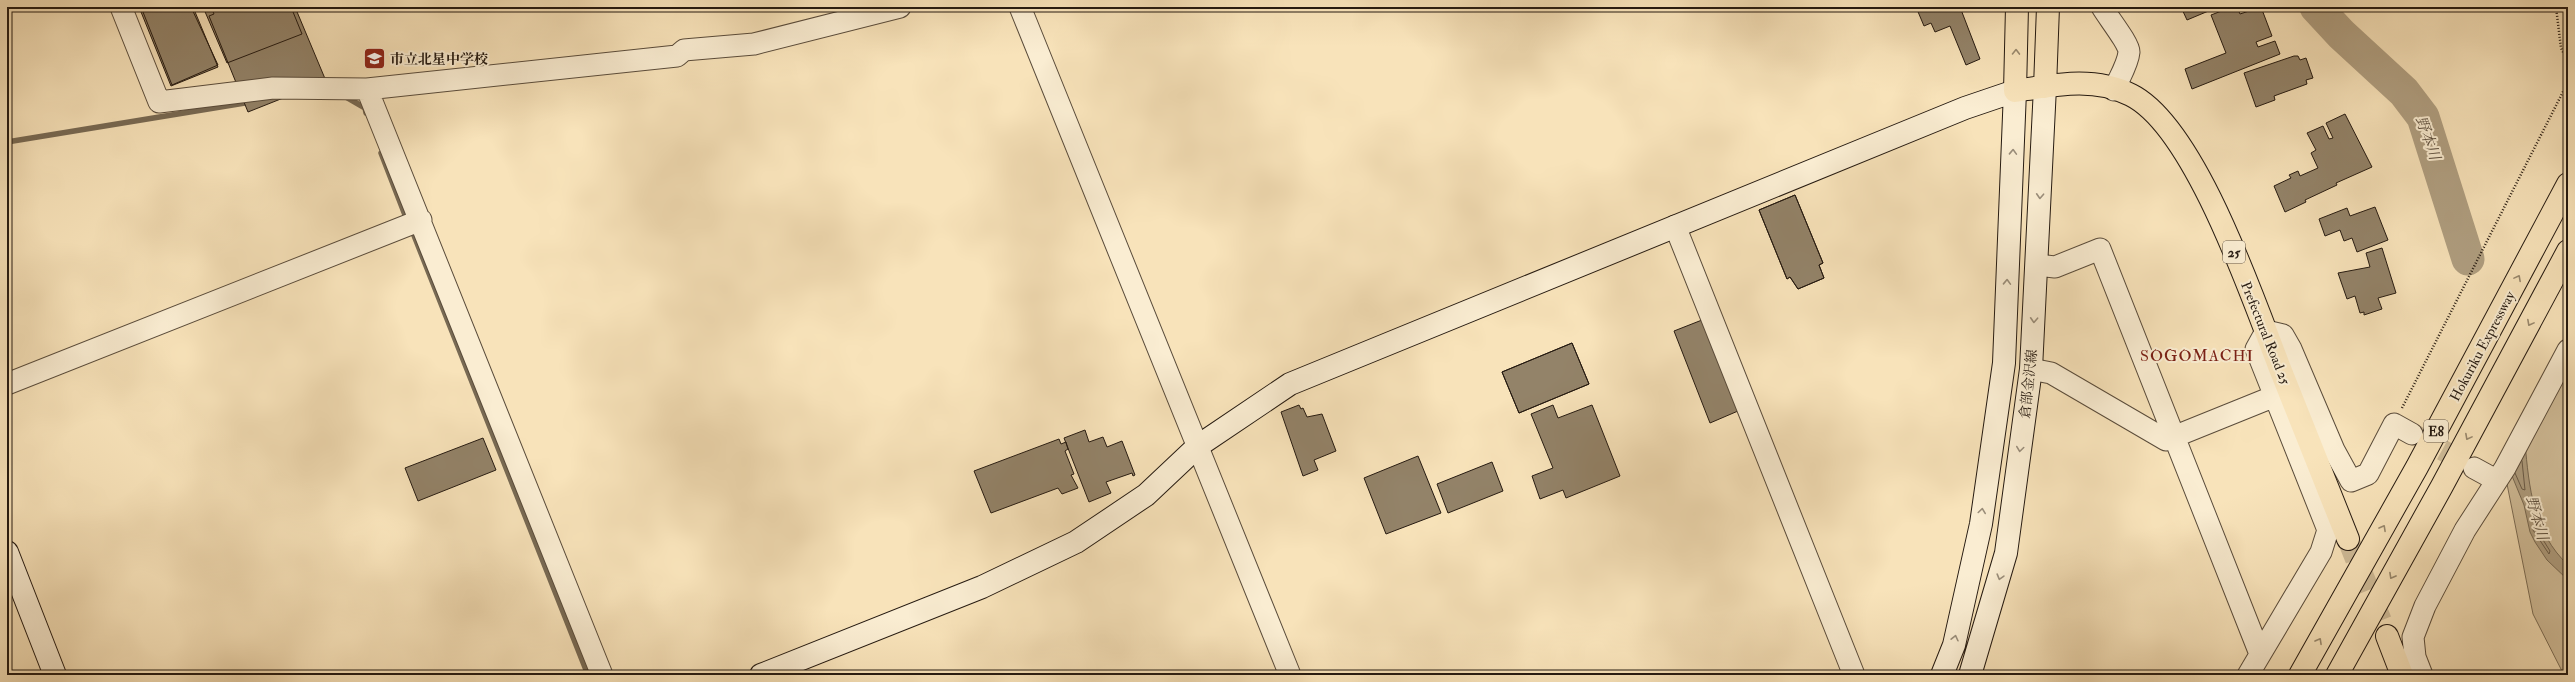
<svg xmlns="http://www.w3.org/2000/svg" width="2575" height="682" font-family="'IM FELL Double Pica','Noto Serif JP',serif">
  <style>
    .green { fill: #d4c19d; stroke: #7c6e57 }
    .water { fill: #b09f81; stroke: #786a54 }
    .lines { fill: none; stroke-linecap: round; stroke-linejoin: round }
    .shore { stroke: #6a5c49; stroke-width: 1 }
    .stream { stroke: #786a54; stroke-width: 5.5 }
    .river { stroke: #b09f81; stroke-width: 33 }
    .building { fill: #938369; stroke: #251a11 }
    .street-tunnel { stroke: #cebb98; stroke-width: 21; stroke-dasharray: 21 10; stroke-linecap: butt }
    .primary-tunnel { stroke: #cebb98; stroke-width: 22; stroke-dasharray: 22 11; stroke-linecap: butt }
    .street-casing { stroke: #5a4c3b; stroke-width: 23 }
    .secondary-casing { stroke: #251a11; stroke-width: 24 }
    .primary-casing { stroke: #251a11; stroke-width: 24 }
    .highway-casing { stroke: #251a11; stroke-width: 24 }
    .path { stroke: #251a11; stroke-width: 2.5; stroke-dasharray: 1 2; stroke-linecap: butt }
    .street { stroke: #faedd2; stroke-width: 21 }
    .secondary { stroke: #faedd2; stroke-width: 22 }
    .primary { stroke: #f8e3ba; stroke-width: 22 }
    .highway { stroke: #f8e3ba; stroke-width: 22 }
    .oneway { stroke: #99896e }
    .oneway2 { stroke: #9a8e7b }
    .labels { text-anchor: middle; stroke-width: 4; stroke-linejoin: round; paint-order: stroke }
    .shield { fill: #faedd2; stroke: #65594b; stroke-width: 1 }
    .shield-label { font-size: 13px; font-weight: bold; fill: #251a11 }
    .poi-label { font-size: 14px; font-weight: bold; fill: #251a11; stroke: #faedd2; text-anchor: start }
    .street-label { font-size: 14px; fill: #251a11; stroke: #faedd2 }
    .water-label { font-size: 15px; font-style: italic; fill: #5d4f3e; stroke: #faedd2 }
    .quarter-label { font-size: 16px; letter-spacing: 1px; fill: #7a1f14; stroke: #faedd2 }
  </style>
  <rect width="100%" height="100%" fill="#f8e3ba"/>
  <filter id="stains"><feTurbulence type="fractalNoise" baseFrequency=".005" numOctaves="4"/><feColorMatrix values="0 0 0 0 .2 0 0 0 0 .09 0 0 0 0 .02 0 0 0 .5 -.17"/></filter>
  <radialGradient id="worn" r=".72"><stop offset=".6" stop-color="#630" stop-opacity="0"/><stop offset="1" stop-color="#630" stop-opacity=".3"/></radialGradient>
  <path class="green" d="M 2568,360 L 2568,675 L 2564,675 L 2533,614 L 2506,479 Z"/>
  <path class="water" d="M 2525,443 C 2529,487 2533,532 2568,565 L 2568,580 L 2547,560 L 2535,542 L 2530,532 L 2524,505 L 2510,471 Z"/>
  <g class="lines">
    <path class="shore" d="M 2515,473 L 2522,489 L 2525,490 L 2522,461
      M 2535,527 L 2550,551 L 2549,554 L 2533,530 Z"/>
    <path class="stream" d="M 346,97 L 365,108 L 366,113
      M 7,142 L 251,102
      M 381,153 L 405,215
      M 413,233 L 588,675"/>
    <path class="river" d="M 2316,7 L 2341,34 L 2404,92 L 2423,117 L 2468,259"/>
  </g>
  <path class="building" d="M 139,7 L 193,7 L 218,67 L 171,86 Z
    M 141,7 L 191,7 L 218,65 L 172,85 Z
    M 203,7 L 291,7 L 302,34 L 227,63 Z
    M 211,7 L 295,7 L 326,81 L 248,112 L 209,16 L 214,14 Z
    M 1916,7 L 1960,7 L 1980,59 L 1966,65 L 1950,26 L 1935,32 L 1931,23 L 1924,26 Z
    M 2181,7 L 2218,7 L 2187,20 Z
    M 2232,7 L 2237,7 L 2240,14 L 2261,7 L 2272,36 L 2256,42 L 2258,47 L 2275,41 L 2280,54 L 2192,89 L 2185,69 L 2226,53 L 2211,15 Z
    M 2294,56 L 2298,56 L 2300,60 L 2306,58 L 2313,78 L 2306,80 L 2307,84 L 2274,96 L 2275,100 L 2256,107 L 2244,73 Z
    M 2345,114 L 2372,167 L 2336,183 L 2337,185 L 2305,200 L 2306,202 L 2285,212 L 2274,186 L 2291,178 L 2289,175 L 2298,171 L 2300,176 L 2318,168 L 2311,153 L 2316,150 L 2307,133 L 2323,126 L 2329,139 L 2333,138 L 2326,123 Z
    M 1795,195 L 1823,263 L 1819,265 L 1824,278 L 1798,289 L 1790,277 L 1787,279 L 1759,210 Z
    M 1795,195 L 1823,263 L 1819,265 L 1824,278 L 1798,289 L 1790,277 L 1787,279 L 1759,210 Z
    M 2375,207 L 2388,240 L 2357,252 L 2352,238 L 2344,241 L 2340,230 L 2325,236 L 2319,219 L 2347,208 L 2350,216 Z
    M 2382,248 L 2396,293 L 2378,298 L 2382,309 L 2364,315 L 2364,312 L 2360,313 L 2355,296 L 2347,299 L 2338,273 L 2370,267 L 2366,253 Z
    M 1702,320 L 1738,411 L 1710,423 L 1674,331 Z
    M 1572,343 L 1589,384 L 1519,413 L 1502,372 Z
    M 1572,343 L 1589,384 L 1519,413 L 1502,372 Z
    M 1299,405 L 1301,409 L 1303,408 L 1307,417 L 1322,414 L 1336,451 L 1314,460 L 1318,470 L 1303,476 L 1281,412 Z
    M 1553,405 L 1558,418 L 1592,405 L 1620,476 L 1566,498 L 1563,490 L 1540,499 L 1532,476 L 1553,468 L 1531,414 Z
    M 1085,430 L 1089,442 L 1103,437 L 1107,447 L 1122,441 L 1135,475 L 1133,476 L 1132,473 L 1106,482 L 1111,493 L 1089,502 L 1064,438 Z
    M 483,438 L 496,470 L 418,501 L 405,468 Z
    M 1059,439 L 1061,444 L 1066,442 L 1068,449 L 1065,451 L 1074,474 L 1071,475 L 1078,488 L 1062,494 L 1058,488 L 991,513 L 974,471 Z
    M 1418,456 L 1441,513 L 1386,534 L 1364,478 Z
    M 1492,462 L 1503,491 L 1448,513 L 1437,484 Z"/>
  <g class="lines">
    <path class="street-tunnel" d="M 2415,435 L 2471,466"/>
    <path class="primary-tunnel" d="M 2348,539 L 2387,636"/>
    <defs>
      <path id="street" d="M 121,7 L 159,102 L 273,88 L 367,89 L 677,56 L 684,50 L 754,44 L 900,7
        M 1020,7 L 1290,675
        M 2102,7 C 2107,16 2130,45 2129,52 C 2128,64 2119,78 2114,90
        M 367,89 L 602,675
        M 1675,226 L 1854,675
        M 2037,265 L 2055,267 L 2100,249 L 2260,654
        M 2031,369 L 2051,373 L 2166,440 L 2275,396
        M 7,384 L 421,220
        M 2474,468 L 2496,480
        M 2248,675 L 2321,552 L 2328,530 L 2256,349 L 2266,331 L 2283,335 L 2291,349 L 2334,450 L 2351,481 L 2368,474 L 2394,424 L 2412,434
        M 2422,675 L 2415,657 L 2413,637 L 2425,606 L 2465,530 L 2505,468 L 2568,350"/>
      <path id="secondary" d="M 7,552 L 55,675
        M 761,675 L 982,587 L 1076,542 L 1146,495 L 1198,446 L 1290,384 L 1965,108 L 2015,91 L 2004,363 L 1981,524 L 1954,645 L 1942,675
        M 1970,675 L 2006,553 L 2031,369 L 2045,87"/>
      <path id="primary" d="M 2017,7 L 2015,91 C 2054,85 2094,76 2131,95 C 2195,127 2253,299 2279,366 C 2302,423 2325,481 2348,539
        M 2045,87 L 2048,7
        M 2387,636 L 2402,675"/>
      <path id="highway" d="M 2300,675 L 2417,467 L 2568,184
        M 2337,675 L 2442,486 L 2568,251"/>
    </defs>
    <use href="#street" class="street-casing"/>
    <use href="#secondary" class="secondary-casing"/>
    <use href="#primary" class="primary-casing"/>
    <use href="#highway" class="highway-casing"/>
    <path class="path" d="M 2556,7 L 2561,48 L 2568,62
      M 2402,408 L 2568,82"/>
    <use href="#street" class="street"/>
    <use href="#secondary" class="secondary"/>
    <use href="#primary" class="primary"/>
    <use href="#highway" class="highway"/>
  </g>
  <defs><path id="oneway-chevron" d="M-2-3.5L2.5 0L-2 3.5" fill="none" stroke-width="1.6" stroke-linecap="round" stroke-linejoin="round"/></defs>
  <g class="oneway">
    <use href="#oneway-chevron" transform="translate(2016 52) rotate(-89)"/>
    <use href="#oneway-chevron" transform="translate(2518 278) rotate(-62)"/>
    <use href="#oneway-chevron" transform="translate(2530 323) rotate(118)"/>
    <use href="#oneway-chevron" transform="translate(2468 437) rotate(118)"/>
    <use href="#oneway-chevron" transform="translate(2383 528) rotate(-61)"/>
    <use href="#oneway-chevron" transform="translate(2392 576) rotate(119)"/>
    <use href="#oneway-chevron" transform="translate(2319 641) rotate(-61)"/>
  </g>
  <g class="oneway2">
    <use href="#oneway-chevron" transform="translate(2013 152) rotate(-88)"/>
    <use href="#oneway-chevron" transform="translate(2040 196) rotate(93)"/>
    <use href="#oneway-chevron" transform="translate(2007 282) rotate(-88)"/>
    <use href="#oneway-chevron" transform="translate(2034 320) rotate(93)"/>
    <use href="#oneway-chevron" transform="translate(2020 449) rotate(98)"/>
    <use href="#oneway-chevron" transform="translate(1982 511) rotate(-82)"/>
    <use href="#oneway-chevron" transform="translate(2000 577) rotate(106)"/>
    <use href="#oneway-chevron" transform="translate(1955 638) rotate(-77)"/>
  </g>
  <defs>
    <symbol id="school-square" viewBox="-11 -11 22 22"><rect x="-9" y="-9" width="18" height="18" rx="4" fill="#8f2418" stroke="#faedd2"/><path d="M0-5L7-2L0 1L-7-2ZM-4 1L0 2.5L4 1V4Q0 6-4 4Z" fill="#fff"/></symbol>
  </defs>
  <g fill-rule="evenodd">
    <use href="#school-square" x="362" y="46" width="25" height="25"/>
  </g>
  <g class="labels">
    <g class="shield">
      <rect x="2223" y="241" width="22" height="22" rx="3"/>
      <rect x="2424" y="420" width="24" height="22" rx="3"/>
    </g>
    <g class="shield-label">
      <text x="2234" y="257">25</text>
      <text x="2436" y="436">E8</text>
    </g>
    <g class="poi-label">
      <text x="390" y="64">市立北星中学校</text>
    </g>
    <g class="street-label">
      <text transform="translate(2266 333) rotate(68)" y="5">Prefectural Road 25</text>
      <text transform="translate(2482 346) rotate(-62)" y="5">Hokuriku Expressway</text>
      <text transform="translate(2028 384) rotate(-84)" y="5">倉部金沢線</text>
    </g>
    <g class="water-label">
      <text transform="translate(2428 138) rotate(70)" y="5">野本川</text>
      <text transform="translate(2537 518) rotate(74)" y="5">野本川</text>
    </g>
    <g class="quarter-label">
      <text x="2197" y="361">SOGOMACHI</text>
    </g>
  </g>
  <rect width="2575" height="682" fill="none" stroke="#f8e3ba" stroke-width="24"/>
  <rect x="8" y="8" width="2559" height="666" fill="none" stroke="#251a11" stroke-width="2"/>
  <rect x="12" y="12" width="2551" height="658" fill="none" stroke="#251a11"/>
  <rect width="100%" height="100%" filter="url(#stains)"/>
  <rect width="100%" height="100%" fill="url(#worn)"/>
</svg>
